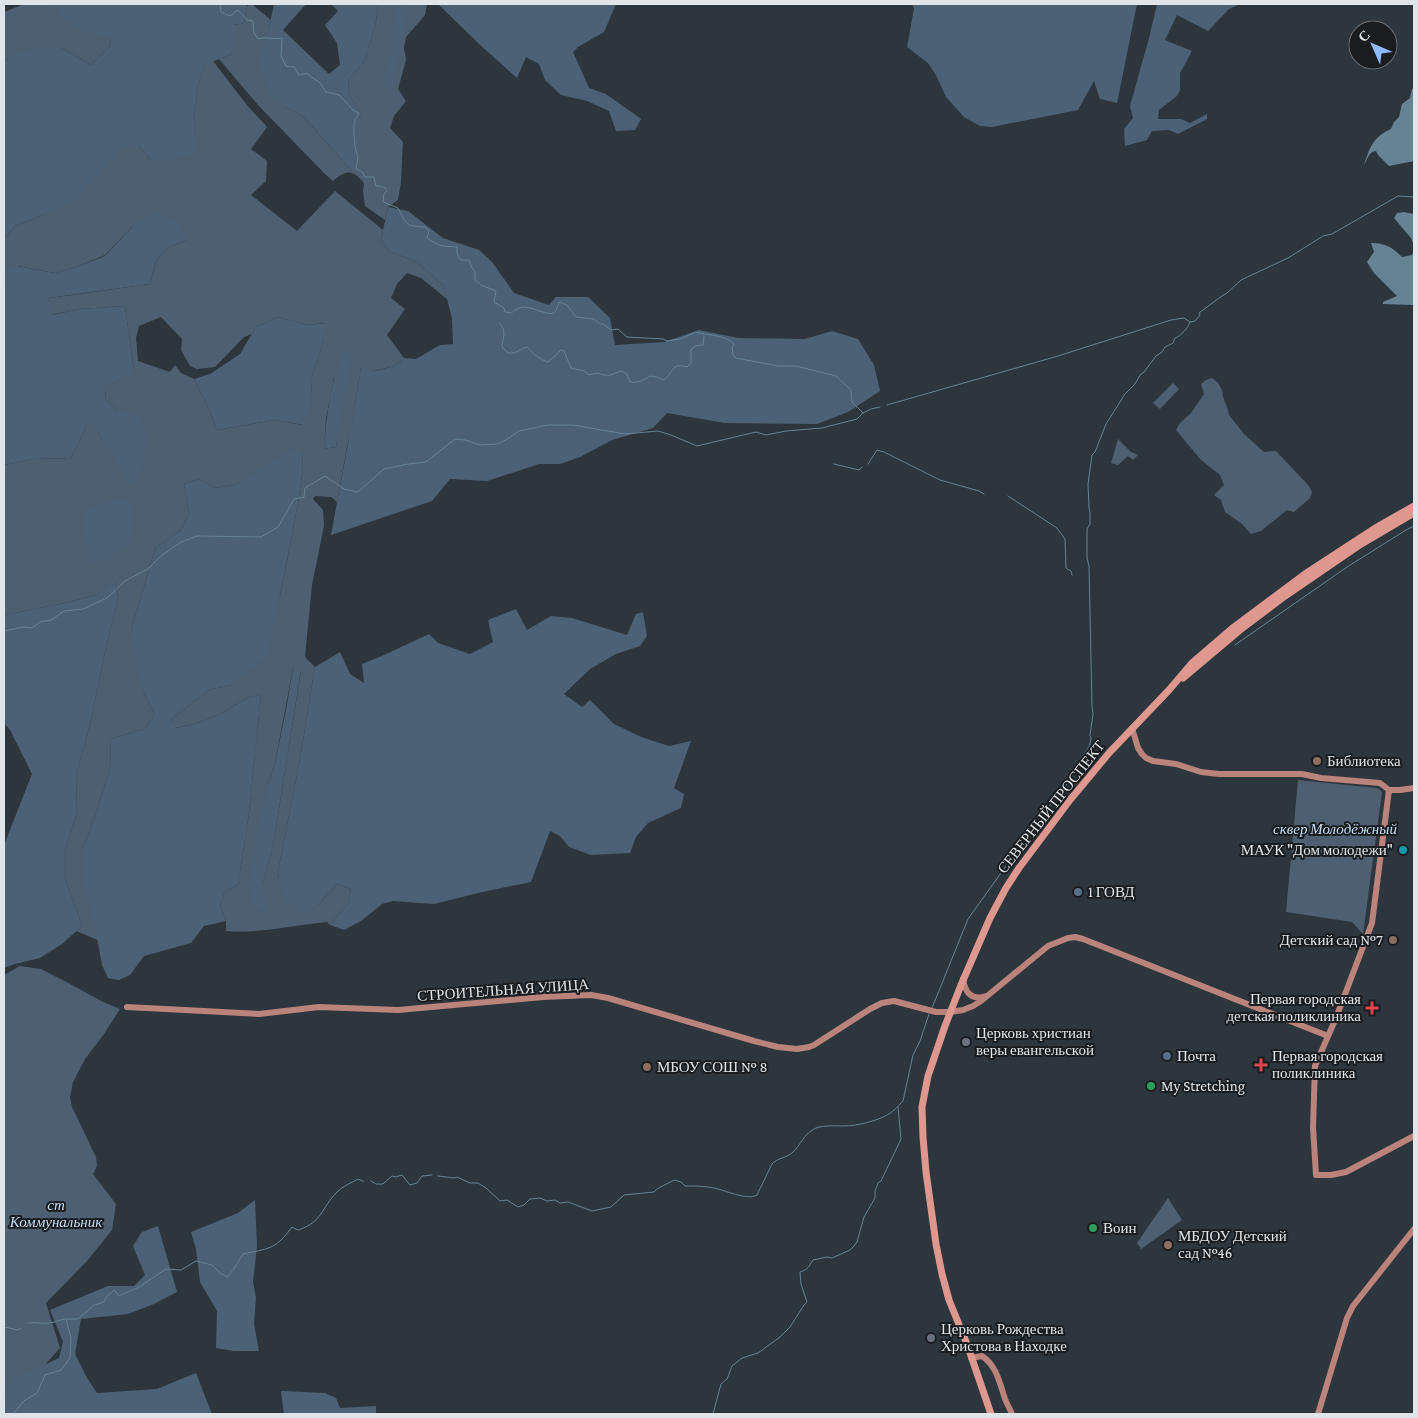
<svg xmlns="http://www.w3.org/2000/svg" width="1418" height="1418" font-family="'Crimson Pro',serif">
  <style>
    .green { fill: #4d5f71; fill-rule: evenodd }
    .forest { fill: #4c6175 }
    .water { fill: #668394 }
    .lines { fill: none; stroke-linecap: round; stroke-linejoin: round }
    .stream { stroke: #668394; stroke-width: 1 }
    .secondary { stroke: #ba837c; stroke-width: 6 }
    .primary { stroke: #df988f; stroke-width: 7 }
    .education-dot { fill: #8d6e63; stroke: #191d20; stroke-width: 2 }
    .culture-dot { fill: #0f9aa8; stroke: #191d20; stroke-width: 2 }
    .service-dot { fill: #5c6f8a; stroke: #191d20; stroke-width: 2 }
    .health-dot { fill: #e0444e; stroke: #191d20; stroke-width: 2 }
    .worship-dot { fill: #6b7280; stroke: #191d20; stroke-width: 2 }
    .leisure-dot { fill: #2e9e5b; stroke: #191d20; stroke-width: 2 }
    .labels { text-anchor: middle; stroke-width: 4; stroke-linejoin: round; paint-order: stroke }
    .poi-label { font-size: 15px; fill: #e0e5ea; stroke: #191d20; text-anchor: start }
    .street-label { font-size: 15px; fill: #e0e5ea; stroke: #191d20 }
    .park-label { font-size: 15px; font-style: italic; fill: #c5def7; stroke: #191d20 }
  </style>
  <rect width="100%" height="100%" fill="#2e363d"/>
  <path class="green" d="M 24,4 L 53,4 C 66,19 91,32 110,38 L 111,45 L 91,65 L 60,47 L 9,56 L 4,63 L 4,12 Z
    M 252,4 L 271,20 L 269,28 L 285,107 L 303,116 L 352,171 L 362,116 L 348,93 L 349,79 L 365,60 L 376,22 L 378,4 L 427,4 L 425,15 L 406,37 L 404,48 L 406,60 L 398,89 L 406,101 L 394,116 L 390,128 L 403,142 L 401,182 L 398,200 L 388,207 L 385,220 L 365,206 L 363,191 L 364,183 C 353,170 347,169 333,181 L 325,174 L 258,105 L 219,59 L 234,53 L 234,25 L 244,23 L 247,6 Z
    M 213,61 L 246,104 L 267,127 L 251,149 L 267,161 L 266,181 L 251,195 L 297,231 L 335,191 L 383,230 L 381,240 L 389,251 L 417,262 L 444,286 L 448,300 L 421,278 L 407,273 L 397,284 L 391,298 L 405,309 L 387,335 L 404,358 L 395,366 L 374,371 L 361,367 L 351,431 L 347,447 L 337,502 L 331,497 L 315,496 L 313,499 L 323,510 L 324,526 L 312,585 L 305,657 L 315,667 L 300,759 L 278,872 C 279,890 292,903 304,915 L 319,904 L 337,884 L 351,889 L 348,904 L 330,925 L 327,922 C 293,925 260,934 226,931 L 226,921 L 220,906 L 225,891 L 238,885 L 249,813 L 261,694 L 247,698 L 219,715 L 195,724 L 175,728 L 170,720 L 209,690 L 231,685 L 280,596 L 298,504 L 303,467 L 302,453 L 255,473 L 235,485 L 215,488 L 199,479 L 184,484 L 189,514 L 181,530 L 155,549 L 132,627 L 142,689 L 155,715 L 145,729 L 110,739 L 111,765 L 96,814 L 83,848 L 98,940 L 76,931 L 82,926 L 65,878 L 64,853 L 77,813 L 76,775 L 90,725 L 106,647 L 118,598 L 115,580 L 97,595 L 60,604 L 4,615 L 4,465 L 34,459 L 71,458 L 87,425 L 95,425 L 102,440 L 116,410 L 106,400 L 105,388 L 134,370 L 125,306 L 80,309 L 51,315 L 48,298 L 65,296 L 150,284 L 156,261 L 167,248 L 186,240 L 133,226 L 105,255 L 76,267 L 55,273 L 18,266 L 4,291 L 4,239 L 15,226 L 43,215 L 111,159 L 124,146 L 139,146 L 150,159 L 195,153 L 194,120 L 198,85 L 204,64 ZM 161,317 L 182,339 L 181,350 L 190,366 L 197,369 L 215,367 L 244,337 L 252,334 L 256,327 L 278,317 L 308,325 L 324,323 L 322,347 L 311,378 L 312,403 L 303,425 L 275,420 L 217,430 L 209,409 L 194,379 L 181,373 L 175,365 L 170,372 L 138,361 L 136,338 L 139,326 ZM 334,378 L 340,416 L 336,447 L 324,449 L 326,418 ZM 293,668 L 301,671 L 273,846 L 262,886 L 268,785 L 275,763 Z
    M 1212,378 L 1218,383 L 1222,390 L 1223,397 L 1227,407 L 1229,415 L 1244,434 L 1264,452 L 1276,451 L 1309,486 L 1312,492 L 1310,498 L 1294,512 L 1287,510 L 1261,531 L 1251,534 L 1242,524 L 1225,512 L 1221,500 L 1214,495 L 1224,485 L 1220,475 L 1201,460 L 1176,430 L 1179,424 L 1191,413 L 1204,394 L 1201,384 L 1206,380 Z
    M 1173,383 L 1179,389 L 1160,409 L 1153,403 Z
    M 1118,439 L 1131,452 L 1138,455 L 1133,460 L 1128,456 L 1118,465 L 1111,463 Z
    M 1298,780 L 1376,788 L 1379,789 L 1382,792 L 1363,934 L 1352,922 L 1286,912 Z
    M 20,966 L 41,969 L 72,985 L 103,1002 L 120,1009 L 104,1034 L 85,1059 L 73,1082 L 70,1097 L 72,1107 L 96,1157 L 97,1166 L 93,1174 L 116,1204 L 112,1230 L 87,1261 L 46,1303 L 60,1348 L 4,1410 L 4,975 Z
    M 1168,1198 L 1182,1220 L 1141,1249 L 1137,1243 Z"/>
  <path class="forest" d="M 53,4 L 245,4 L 247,6 L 244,23 L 234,25 L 234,53 L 204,65 L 198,85 L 194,120 L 196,153 C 186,156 161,165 152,160 C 147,157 143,150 139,146 L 124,146 L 75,199 L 43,215 L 15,226 L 4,239 L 4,63 L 9,56 L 40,46 L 60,47 L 91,65 L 111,45 L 110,38 L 79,30 L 60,13 Z
    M 274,4 L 306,4 L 283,30 L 329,74 L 340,65 L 337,43 L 325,25 L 338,11 L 331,4 L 378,4 L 376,22 L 365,60 L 349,79 L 348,93 L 362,116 L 360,151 L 352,171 L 303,116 L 285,107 L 268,91 L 258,60 L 269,28 Z
    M 397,4 L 410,4 L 410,6 L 391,89 L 381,90 L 391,54 L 394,18 Z
    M 438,4 L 616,4 L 604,32 L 578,47 L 573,52 L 589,88 L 606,94 L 641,119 L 635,130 L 616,131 L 609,111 L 587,101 L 561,95 L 545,80 L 539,64 L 526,57 L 517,78 L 478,43 Z
    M 912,4 L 1137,4 L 1117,103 L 1100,99 L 1094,81 L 1078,110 L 992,127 L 980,126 L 964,117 L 946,97 L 936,75 L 928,63 L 907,47 L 914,8 Z
    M 1157,4 L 1240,4 L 1229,9 L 1208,31 L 1177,15 L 1165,40 L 1192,51 L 1180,73 L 1180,90 L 1177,96 L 1159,110 L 1158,119 L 1181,119 L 1190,123 L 1207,114 L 1207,119 L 1178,134 L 1169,130 L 1152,131 L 1147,140 L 1125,146 L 1124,129 L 1133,118 L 1130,106 L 1149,38 Z
    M 388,207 L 408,211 L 443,238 L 479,250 L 492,262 L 514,293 L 549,305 L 556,297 L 588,297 L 610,318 L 615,345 L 664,342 L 699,330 L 738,338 L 805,339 L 832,331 L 858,339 L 874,365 L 880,391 L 848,412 L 817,424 L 725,423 L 667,413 L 653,428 L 612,440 L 580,457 L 560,464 L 539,464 L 487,481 L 450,479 L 432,501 L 331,535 C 341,479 353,423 361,366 L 375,371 L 395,366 L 404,358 L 416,359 L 440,345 L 453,344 L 452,319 L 444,286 L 417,262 L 389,251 L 381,240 Z
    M 153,212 L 175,220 L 187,236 L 186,240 L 167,248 L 156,261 L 150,284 L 48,298 L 52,315 L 80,309 L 125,306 L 134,371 L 105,388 L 106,400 L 116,410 L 141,416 L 147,439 L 143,468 L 132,486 L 102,440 L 95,426 L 87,425 L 71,458 L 34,459 L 4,465 L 4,291 L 8,268 L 17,266 L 55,273 L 76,267 L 105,256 L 133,226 Z
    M 278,317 L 308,325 L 325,323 L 322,347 L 311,378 L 312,403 L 304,425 L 275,420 L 217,430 L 209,409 L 194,379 L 210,374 L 240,354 L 256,327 Z
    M 353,351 L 336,447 L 324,449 C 326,416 331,385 341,354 Z
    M 293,448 L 302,453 L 303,467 L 298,504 L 268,656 L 231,685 L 209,690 L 170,720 L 176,728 L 195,724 L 219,715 L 247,698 L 261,694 L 249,813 L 238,885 L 225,891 L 220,906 L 226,921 L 204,926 L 191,943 L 144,956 L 130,975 L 119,980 L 108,978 L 102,965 L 96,932 L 84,884 L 83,848 L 96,814 L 111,765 L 110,739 L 145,729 L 155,715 L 142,689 L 135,665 L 132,627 L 155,549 L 181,530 L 189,514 L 184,484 L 199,479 L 215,488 L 235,485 Z
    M 120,498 L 134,505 L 131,540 C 115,555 112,562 89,562 L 85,538 L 85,508 Z
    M 115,579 L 118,598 L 106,647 L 90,725 L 76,775 L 77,813 L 64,853 L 65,878 L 82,926 L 62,944 L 40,958 L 15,964 L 4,968 L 4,845 L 32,774 L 10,730 L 4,723 L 4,615 L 60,604 L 97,595 Z
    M 516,609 L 527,630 L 551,616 L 572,618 L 627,635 L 636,614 L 643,612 L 647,636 L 640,646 L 616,654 L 590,669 L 564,694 L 582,707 L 590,700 L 614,724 L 641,737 L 669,746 L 691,741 L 674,788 L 684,794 L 681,808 L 648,823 L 636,837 L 630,853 L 591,855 L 569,847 L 560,836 L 550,831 L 531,882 L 478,893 L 434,904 L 393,901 L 382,904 L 361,921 L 344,930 L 330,925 L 348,904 L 351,889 L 337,884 L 319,904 L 304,916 L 291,903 L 284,900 L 279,881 L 278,872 L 300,759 L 315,667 L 340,652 L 350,674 L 364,683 L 362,664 L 384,655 L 429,634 L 438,643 L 470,654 L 493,642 L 488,620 Z
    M 293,668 L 301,670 L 273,846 L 262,886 L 269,908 L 258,912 L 251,903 L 249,888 L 257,831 L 268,785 L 275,763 L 286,710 Z
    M 255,1200 L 257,1246 L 253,1282 L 256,1298 L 254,1324 L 259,1351 L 234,1351 L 216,1348 L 217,1311 L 200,1282 L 196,1249 L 191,1232 L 238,1213 Z
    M 158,1226 L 177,1292 L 154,1304 L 128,1314 L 81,1319 L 75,1354 L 87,1378 L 97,1393 L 157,1389 L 196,1373 L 212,1414 L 4,1414 L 4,1401 L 13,1379 L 59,1358 L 63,1342 L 50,1310 L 108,1286 L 134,1286 L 145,1275 L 133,1246 L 142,1232 Z
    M 281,1391 L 325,1393 L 336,1398 L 340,1408 L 376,1406 L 376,1414 L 284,1414 Z"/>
  <path class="water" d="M 1414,88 L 1414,161 L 1389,166 L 1378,155 L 1376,151 C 1369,151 1367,160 1364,165 C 1370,147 1373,137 1391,129 L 1394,122 L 1399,117 L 1402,104 L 1410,98 L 1412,89 Z
    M 1404,212 L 1414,214 L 1414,245 L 1411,238 L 1394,218 L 1397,213 Z
    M 1371,243 C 1385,243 1392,247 1402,257 L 1412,255 L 1414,250 L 1414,309 L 1413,305 L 1383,304 L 1383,302 L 1397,296 L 1374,273 L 1367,262 L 1374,252 Z"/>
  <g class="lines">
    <path class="stream" d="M 220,4 L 221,12 L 230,16 L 238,10 L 247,20 L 253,21 L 254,33 L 258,39 C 266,36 274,40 282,38 L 281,56 L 286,66 L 294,67 L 299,75 L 306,73 L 320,83 L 326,92 L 339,95 L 353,110 L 359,113 C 358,116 356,118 355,120 C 352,126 355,151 358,157 L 356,168 L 363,173 L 365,177 L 374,177 L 376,186 C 381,186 385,186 387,191 L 384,194 L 383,202 L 398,208 C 406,224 407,227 425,227 L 429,231 L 427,238 C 440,247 442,246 457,247 L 457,254 L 461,260 L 467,260 L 470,262 L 471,266 L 475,272 L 475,280 L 481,285 L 496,291 L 494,302 L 504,308 L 505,312 L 511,313 C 514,311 518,308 522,307 C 531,306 548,316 554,313 C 556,312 558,305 559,302 L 567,305 L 576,317 L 594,319 L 600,324 L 603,324 L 611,330 L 618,329 L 627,337 L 663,339 L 667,341 L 680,339 L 696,332 C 708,336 724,334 734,344 L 732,347 L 733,355 L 736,358 L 778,366 L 796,366 L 836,376 L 851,390 L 852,402 L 863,413
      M 499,323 C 507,330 503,338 502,347 L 508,353 C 518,354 519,349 527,347 C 533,354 539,359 548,362 L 561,350 L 564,351 L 571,368 L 584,371 L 589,375 L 597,373 L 608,376 L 621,371 L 627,374 L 630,382 C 638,383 643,381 650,376 L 657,377 L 663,380 C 675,373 670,362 687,367 L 691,363 L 691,350 L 695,346 L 703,345 L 704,336
      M 887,405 L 1058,356 L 1171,320 L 1184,318 L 1190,322
      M 834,464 L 859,470 L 862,467
      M 868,464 L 877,450 L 884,452 L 940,480 L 979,491 L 984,494
      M 1008,496 L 1057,528 L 1065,539 L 1066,568 L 1071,571 L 1072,575
      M 4,631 L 24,627 L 32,628 L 40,622 L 51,620 L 64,611 L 83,609 L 107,598 L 125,581 L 148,569 L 162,555 L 181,542 L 197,536 L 261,537 L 278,527 L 294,499 L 304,497 L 305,488 L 325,476 L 344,489 L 358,492 L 384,469 L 408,464 L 426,462 L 455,439 L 465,440 L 480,445 L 498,444 L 509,438 L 519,431 L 547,425 L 573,425 L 625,434 L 658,431 L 671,435 L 697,446 L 756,432 L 766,435 L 786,431 L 822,428 L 857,419 L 863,413 L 871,409 L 880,407
      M 1235,645 L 1347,567 L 1406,530 L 1414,526
      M 932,1008 L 968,919 L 1016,852 L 1032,833 L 1054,799 L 1061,793 L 1072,776 L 1076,766 L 1089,747 L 1091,739 L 1090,735 L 1093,714 L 1092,706 L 1089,566 L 1087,558 L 1087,529 L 1090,524 L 1090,513 L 1089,507 L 1088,484 L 1092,455 L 1095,452 L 1106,424 L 1125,394 L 1135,384 L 1140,375 L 1144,372 L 1156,356 L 1162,352 L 1165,347 L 1173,343 L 1175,338 C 1181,336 1188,328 1190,322 L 1195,321 L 1200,315 L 1199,313 L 1219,298 L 1227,293 L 1241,280 L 1288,258 L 1323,236 L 1332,234 L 1398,196 L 1414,197
      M 438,1176 L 454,1178 L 457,1177 L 470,1183 L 478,1183 L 486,1188 L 500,1201 L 507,1200 L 518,1207 L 524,1205 L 530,1199 L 540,1198 L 547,1201 L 555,1200 L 560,1203 L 568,1202 L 592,1211 L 611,1207 L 624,1195 L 654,1192 L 657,1189 L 674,1180 L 681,1182 L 685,1186 C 695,1186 705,1186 714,1188 C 725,1190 747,1201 757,1195 L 772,1164 C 777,1158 786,1158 792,1153 C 801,1145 804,1133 816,1128 C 824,1125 835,1126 843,1126 C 857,1126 877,1121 889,1114 C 894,1111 899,1105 903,1101 L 913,1055 L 920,1041 L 929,1014
      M 371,1181 L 376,1184 L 383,1184 L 392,1176 L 396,1177 L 402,1175 L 410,1185 L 417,1183 L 422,1176 L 432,1175
      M 28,1323 C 35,1322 42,1324 49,1323 C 55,1323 60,1319 66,1319
      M 4,1327 L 18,1330 L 21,1328
      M 13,1414 L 24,1401 L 37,1393 L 45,1375 L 61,1370 L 70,1358 L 71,1338 L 66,1319 L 78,1319 L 94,1305 L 104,1302 L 106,1297 L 114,1290 L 119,1296 L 139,1287 L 166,1269 L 181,1270 L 196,1261 L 212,1265 L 220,1273 L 227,1277 L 234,1269 L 243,1254 C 270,1248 275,1250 292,1227 L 298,1230 C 323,1222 321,1208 337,1192 C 343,1186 351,1183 358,1179 L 363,1181
      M 713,1414 L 721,1384 L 727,1379 L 732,1366 L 742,1358 L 758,1353 L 780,1337 L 790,1327 L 804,1305 L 807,1302 L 801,1284 L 800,1272 C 809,1269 808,1267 813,1260 L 827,1257 L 832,1258 L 850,1250 L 854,1246 L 857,1242 L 864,1217 L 875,1198 L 875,1191 L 878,1183 L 881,1181 L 901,1139 L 898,1107"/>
    <path class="secondary" d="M 1132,728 L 1138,748 L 1142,754 L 1146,758 L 1153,761 L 1176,764 L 1201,772 L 1219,774 L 1302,774 L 1321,778 L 1380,783 L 1389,790
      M 1389,790 L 1372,923 L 1336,1018 L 1315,1066 L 1313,1127 L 1316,1175 L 1331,1175 L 1346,1172 L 1414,1136
      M 1389,790 L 1400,790 L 1414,788
      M 963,979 C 965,992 971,1001 986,996
      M 127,1007 L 259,1014 L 319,1007 L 398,1010 L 543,997 L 591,995 L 608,998 L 754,1041 L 778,1047 L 797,1049 L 809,1047 L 814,1045 L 870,1009 L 882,1003 L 894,1001 L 936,1012 L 950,1012 L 963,1010 L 973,1006 L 981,1001 L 1048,946 L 1068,938 L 1075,937 L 1083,939 L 1328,1036
      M 971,1358 L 982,1356 C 997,1366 1000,1384 1005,1399 C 1007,1404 1010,1409 1012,1414
      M 1318,1414 L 1347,1318 L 1353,1306 L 1414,1229"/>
    <path class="primary" d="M 1183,678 L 1240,630 L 1285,596 L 1358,546 L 1414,513
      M 991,1414 L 967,1344 L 949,1300 L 942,1274 L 936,1244 L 926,1172 L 923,1137 L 922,1107 L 928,1076 L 945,1026 L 961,985 L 990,918 L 1006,888 L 1019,868 L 1070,800 L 1109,753 L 1169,690 L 1192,663 L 1234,627 L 1305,574 L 1377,527 L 1414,506"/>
  </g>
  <g class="education-dot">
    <circle cx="1317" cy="761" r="5"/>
    <circle cx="1393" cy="940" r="5"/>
    <circle cx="647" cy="1067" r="5"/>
    <circle cx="1168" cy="1245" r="5"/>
  </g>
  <circle class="culture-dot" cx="1403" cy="850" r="5"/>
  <g class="service-dot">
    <circle cx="1078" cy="892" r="5"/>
    <circle cx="1167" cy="1056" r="5"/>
  </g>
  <g class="health-dot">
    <path d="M1369.5 1000.5h5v5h5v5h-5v5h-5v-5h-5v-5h5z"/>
    <path d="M1258.5 1057.5h5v5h5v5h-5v5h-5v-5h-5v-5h5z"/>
  </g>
  <g class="worship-dot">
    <circle cx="966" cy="1042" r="5"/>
    <circle cx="931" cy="1338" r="5"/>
  </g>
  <g class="leisure-dot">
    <circle cx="1151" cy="1086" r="5"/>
    <circle cx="1093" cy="1228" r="5"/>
  </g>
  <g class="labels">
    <g class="poi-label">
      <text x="1327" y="766">Библиотека</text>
      <text x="1393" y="855" text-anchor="end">МАУК "Дом молодежи"</text>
      <text x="1088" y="897">1 ГОВД</text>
      <text x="1383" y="945" text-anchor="end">Детский сад №7</text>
      <text x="1361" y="1004" text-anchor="end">Первая городская<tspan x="1361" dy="17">детская поликлиника</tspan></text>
      <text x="976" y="1038">Церковь христиан<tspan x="976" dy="17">веры евангельской</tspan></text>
      <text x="1177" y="1061">Почта</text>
      <text x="1272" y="1061">Первая городская<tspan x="1272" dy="17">поликлиника</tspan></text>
      <text x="657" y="1072">МБОУ СОШ № 8</text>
      <text x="1161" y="1091">My Stretching</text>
      <text x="1103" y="1233">Воин</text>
      <text x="1178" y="1241">МБДОУ Детский<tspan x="1178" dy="17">сад №46</tspan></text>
      <text x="941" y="1334">Церковь Рождества<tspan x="941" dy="17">Христова в Находке</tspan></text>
    </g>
    <g class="street-label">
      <text transform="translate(1051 807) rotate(-52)" y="5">СЕВЕРНЫЙ ПРОСПЕКТ</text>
      <text transform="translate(503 990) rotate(-4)" y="5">СТРОИТЕЛЬНАЯ УЛИЦА</text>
    </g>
    <g class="park-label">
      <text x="1335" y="834">сквер Молодёжный</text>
      <text x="56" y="1210">ст<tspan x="56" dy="17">Коммунальник</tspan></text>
    </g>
  </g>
  <rect width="1418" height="1418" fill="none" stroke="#e0e5ea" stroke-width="10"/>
  <g transform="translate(1373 45) rotate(315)"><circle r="24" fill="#191d20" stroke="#696d71"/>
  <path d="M0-4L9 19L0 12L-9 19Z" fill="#8fb8fd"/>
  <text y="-8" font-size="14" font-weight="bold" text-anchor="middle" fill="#e0e5ea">С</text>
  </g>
</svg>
